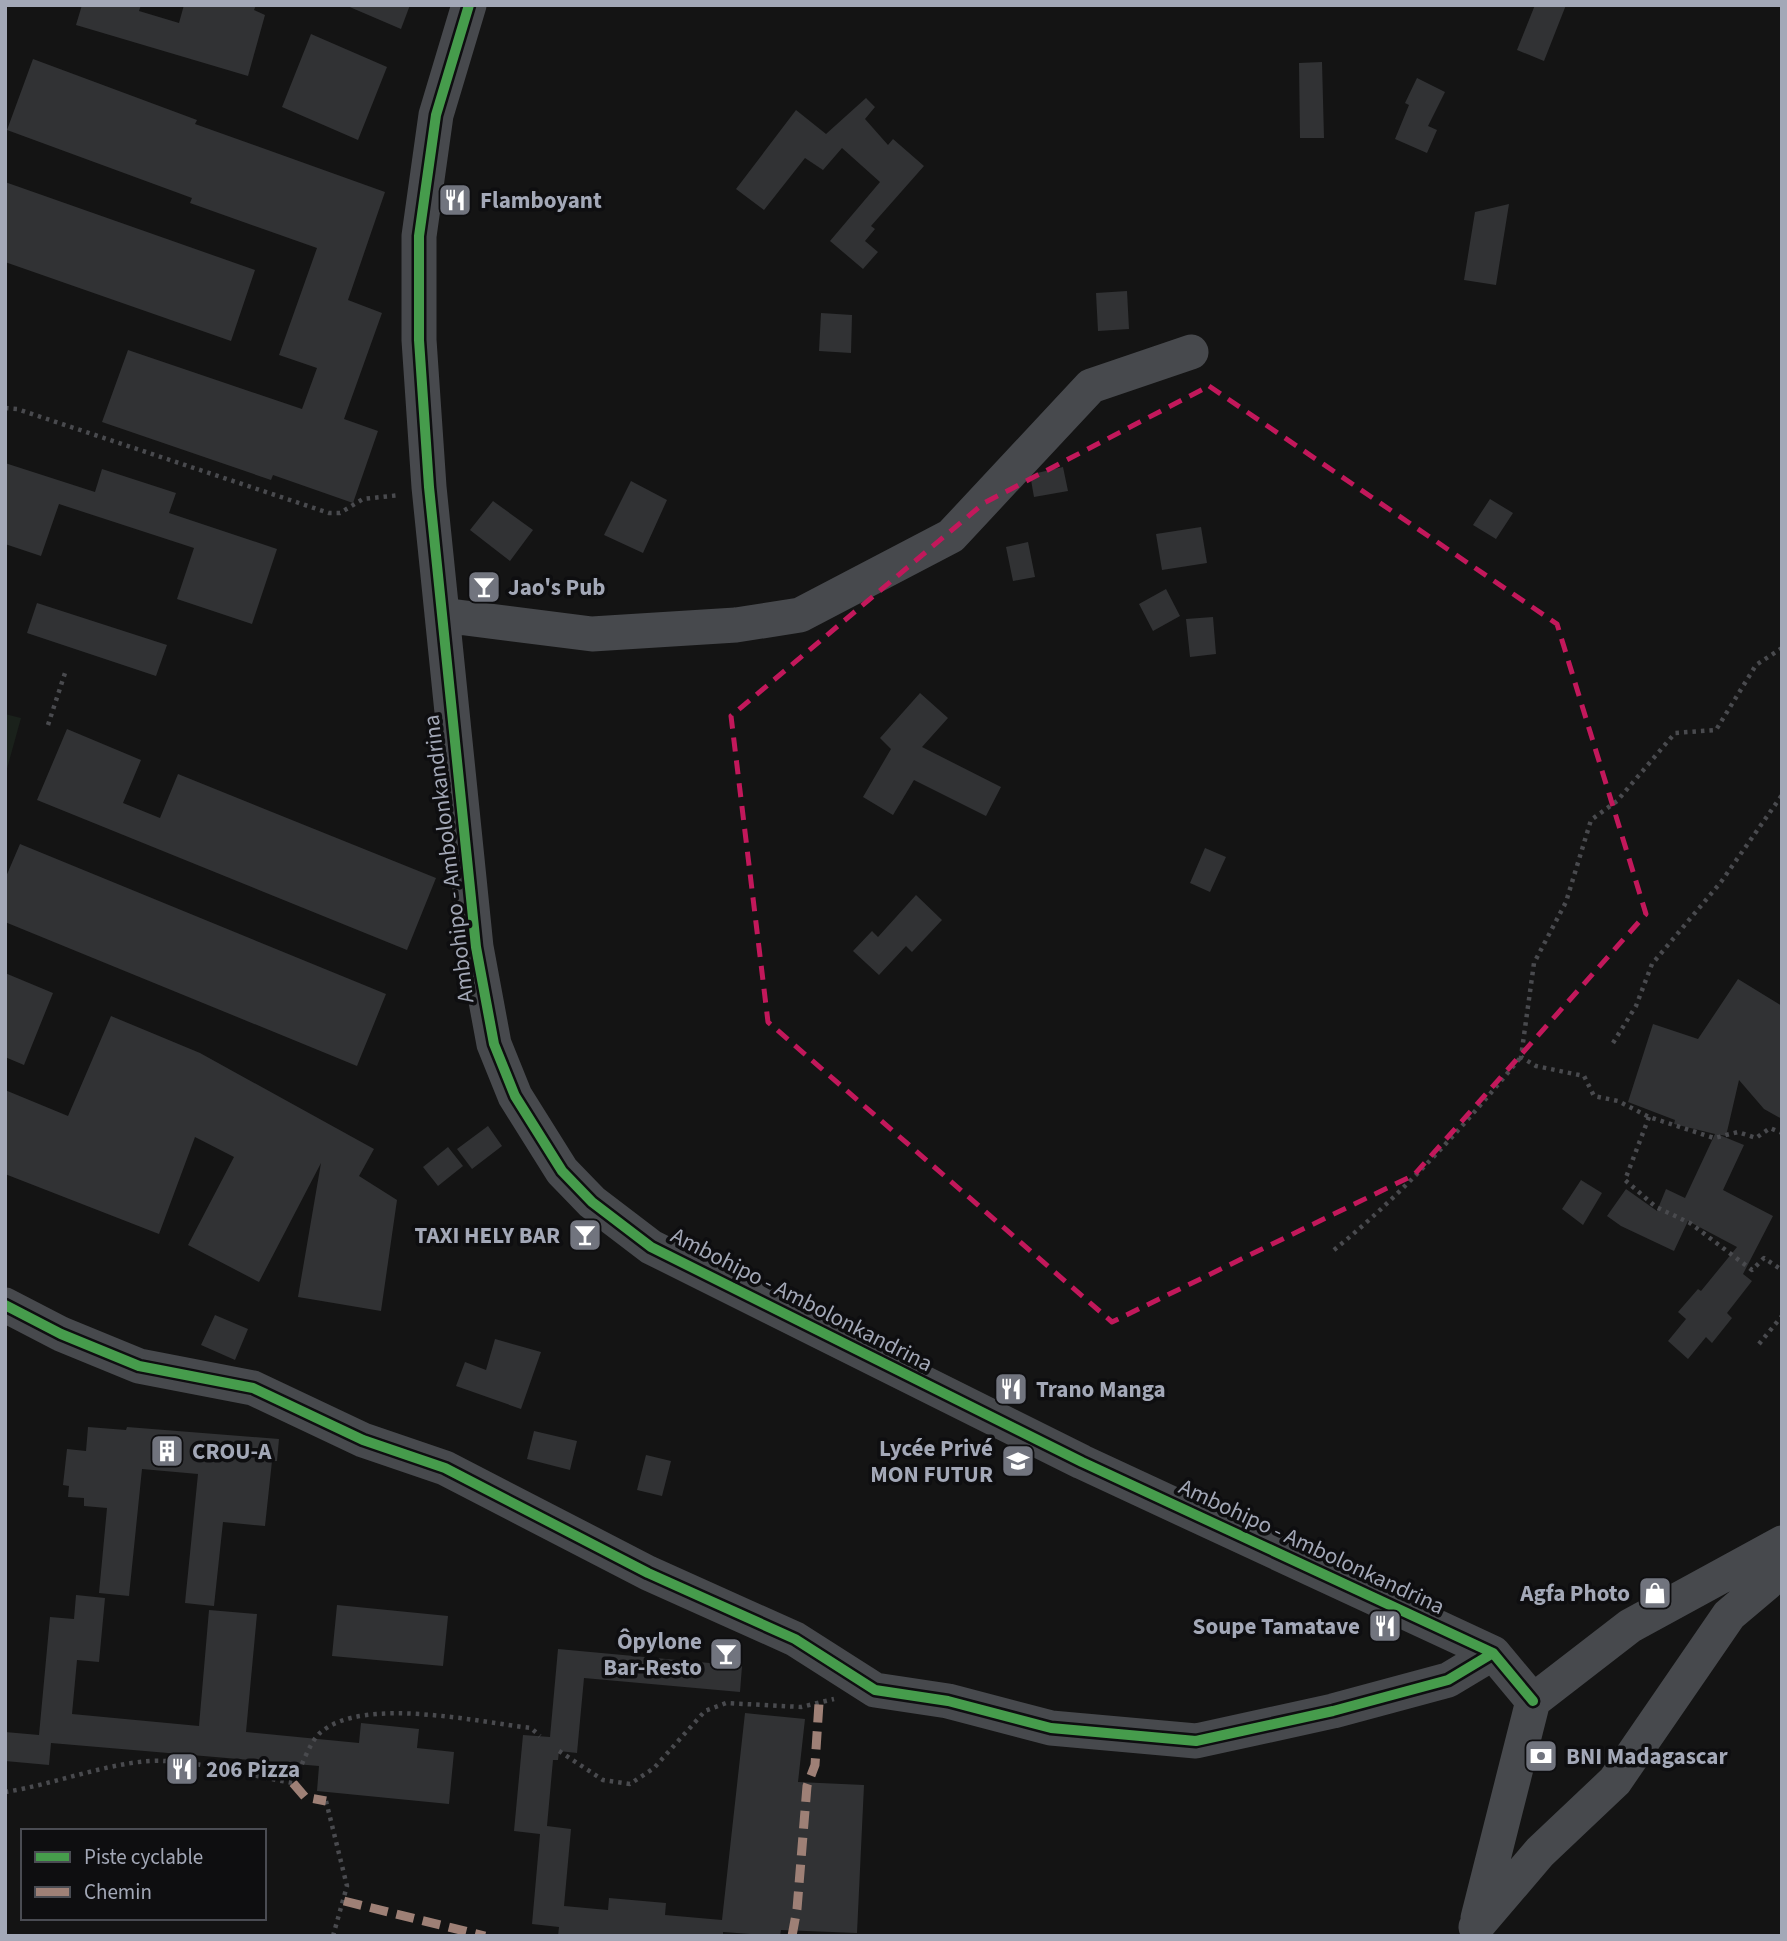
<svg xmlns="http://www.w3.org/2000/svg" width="1787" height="1941" font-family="'Source Sans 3',sans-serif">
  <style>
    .green { fill: #1a211b }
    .building { fill: #313234 }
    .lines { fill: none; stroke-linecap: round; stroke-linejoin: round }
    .path { stroke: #494a4e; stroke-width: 4.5; stroke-dasharray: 3.5 5; stroke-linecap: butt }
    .minor { stroke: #47494d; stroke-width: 35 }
    .quiet { stroke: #9e8076; stroke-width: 9; stroke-dasharray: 18 9; stroke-linecap: butt }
    .cycleway-casing { stroke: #0e0e10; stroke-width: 15 }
    .cycleway { stroke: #469c4c; stroke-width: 10 }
    .marked { fill: none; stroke: #c2185b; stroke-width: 5; stroke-dasharray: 14 9; stroke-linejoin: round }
    .labels { text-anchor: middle; stroke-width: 7; stroke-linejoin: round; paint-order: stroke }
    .poi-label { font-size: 23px; font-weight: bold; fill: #a3a8b7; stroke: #0e0e10; text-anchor: start }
    .street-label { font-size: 23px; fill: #a3a8b7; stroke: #0e0e10 }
  </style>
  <rect width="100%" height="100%" fill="#141414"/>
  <path class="green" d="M 5,714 L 21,718 L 5,776 Z"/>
  <path class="building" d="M 82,5 L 141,5 L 139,11 L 179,23 L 184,5 L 256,5 L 254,10 L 265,15 L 248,76 L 76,25 Z
    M 345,5 L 410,5 L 401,29 Z
    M 1535,5 L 1566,5 L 1544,61 L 1517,50 Z
    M 311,34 L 387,67 L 358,140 L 282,107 Z
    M 33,59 L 197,120 L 195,124 L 385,192 L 348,300 L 382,313 L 344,419 L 378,431 L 353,503 L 273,475 L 271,480 L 102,422 L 128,350 L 302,409 L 317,368 L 279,355 L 317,248 L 190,203 L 192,198 L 7,130 Z
    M 1322,62 L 1324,138 L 1300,138 L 1299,63 Z
    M 1417,78 L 1445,92 L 1428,126 L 1437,130 L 1427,153 L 1395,139 L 1409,105 L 1405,103 Z
    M 866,98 L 875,107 L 865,119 L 888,145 L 893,139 L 924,166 L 871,226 L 875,229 L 865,241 L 878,252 L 863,269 L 830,241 L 880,182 L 842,148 L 823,170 L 805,158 L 764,210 L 736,189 L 796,110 L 826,134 Z
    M 5,182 L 255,270 L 231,341 L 5,262 Z
    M 1509,204 L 1496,285 L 1464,280 L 1475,212 Z
    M 1127,291 L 1129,329 L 1098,331 L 1096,293 Z
    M 821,313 L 852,315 L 851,353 L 819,351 Z
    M 5,463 L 95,492 L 102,469 L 176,493 L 169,513 L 277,549 L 252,624 L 177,599 L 194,548 L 59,504 L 41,556 L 5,544 Z
    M 1063,467 L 1068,491 L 1034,497 L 1031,480 L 1037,473 Z
    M 631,481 L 667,500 L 643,553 L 604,535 Z
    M 1490,499 L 1513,513 L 1496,539 L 1473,525 Z
    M 493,501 L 533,530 L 510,561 L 470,530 Z
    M 1201,527 L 1207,563 L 1162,570 L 1156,534 Z
    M 1028,542 L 1035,577 L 1013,581 L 1006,547 Z
    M 1166,589 L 1180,616 L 1153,631 L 1139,604 Z
    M 37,603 L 167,645 L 156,676 L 27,633 Z
    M 1213,617 L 1216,654 L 1190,657 L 1186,619 Z
    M 920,693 L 948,718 L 922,747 L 1001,787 L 986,816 L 914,780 L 893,815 L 863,797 L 891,749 L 880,738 Z
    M 67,729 L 141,760 L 123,803 L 160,818 L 178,774 L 436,878 L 407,950 L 37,800 Z
    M 20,844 L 386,994 L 357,1066 L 5,922 L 5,879 Z
    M 1205,848 L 1226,857 L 1210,892 L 1190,883 Z
    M 916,895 L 942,920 L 912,952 L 906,946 L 879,975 L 853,951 L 872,931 L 878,937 Z
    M 5,973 L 53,993 L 24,1065 L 5,1057 Z
    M 1738,979 L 1782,1006 L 1782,1119 L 1764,1109 L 1739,1080 L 1726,1136 L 1717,1134 L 1744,1145 L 1723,1190 L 1773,1216 L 1743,1274 L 1752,1281 L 1727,1313 L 1732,1318 L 1712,1343 L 1706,1337 L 1688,1359 L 1668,1341 L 1686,1319 L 1678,1312 L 1698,1289 L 1701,1291 L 1737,1247 L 1688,1221 L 1674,1251 L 1621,1226 L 1607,1216 L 1626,1189 L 1657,1211 L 1666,1189 L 1685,1198 L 1715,1134 L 1674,1124 L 1675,1120 L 1628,1102 L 1653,1024 L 1698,1039 Z
    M 111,1016 L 200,1053 L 374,1149 L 359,1176 L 397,1200 L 381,1311 L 298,1297 L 321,1163 L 259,1282 L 188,1245 L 234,1157 L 195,1137 L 159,1234 L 5,1174 L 5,1090 L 68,1116 Z
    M 488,1126 L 502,1146 L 472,1169 L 457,1149 Z
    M 448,1147 L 463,1166 L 438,1186 L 423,1167 Z
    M 1581,1180 L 1602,1193 L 1583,1225 L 1562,1209 Z
    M 215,1315 L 248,1329 L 235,1360 L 201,1345 Z
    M 495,1339 L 541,1352 L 521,1409 L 456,1386 L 465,1362 L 486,1370 Z
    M 88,1427 L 126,1430 L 127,1427 L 279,1439 L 277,1461 L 272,1461 L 265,1526 L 223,1522 L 214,1606 L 185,1603 L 198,1474 L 142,1469 L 129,1596 L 99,1593 L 107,1508 L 84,1506 L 84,1498 L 68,1497 L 69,1486 L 63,1485 L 67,1449 L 86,1451 Z
    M 534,1431 L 577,1441 L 570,1470 L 527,1459 Z
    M 646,1455 L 671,1461 L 662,1496 L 637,1490 Z
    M 76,1595 L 105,1598 L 99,1662 L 77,1660 L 72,1714 L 199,1726 L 209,1610 L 257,1614 L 246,1732 L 359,1743 L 361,1723 L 419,1729 L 417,1748 L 454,1752 L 449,1804 L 317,1791 L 319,1766 L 51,1743 L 49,1765 L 5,1761 L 5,1732 L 39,1735 L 50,1617 L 74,1619 Z
    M 337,1605 L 448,1616 L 443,1666 L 332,1656 Z
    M 558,1649 L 742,1666 L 740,1692 L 584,1678 L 577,1753 L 559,1751 L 558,1760 L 553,1760 L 547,1826 L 571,1829 L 564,1906 L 608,1910 L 609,1898 L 666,1903 L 665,1915 L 722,1920 L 745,1713 L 805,1719 L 798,1782 L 864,1785 L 857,1933 L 781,1930 L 780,1936 L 723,1932 L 723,1936 L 558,1936 L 559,1927 L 532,1924 L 540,1834 L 514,1831 L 523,1735 L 550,1737 Z"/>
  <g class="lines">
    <path class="path" d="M 5,408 L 17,409 L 329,513 L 340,513 L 363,499 L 400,495
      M 1782,648 L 1756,665 L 1716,730 L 1675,733 L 1617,801 L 1591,820 L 1566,902 L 1534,963 L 1521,1057 L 1536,1066 L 1584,1076 L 1594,1096 L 1618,1101 L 1649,1117 L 1714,1138 L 1738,1132 L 1756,1138 L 1770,1128 L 1782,1133
      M 48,725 L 65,673
      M 1613,1043 L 1636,1006 L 1652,964 L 1721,882 L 1782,795
      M 1649,1117 L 1625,1180 L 1656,1207 L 1690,1223 L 1752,1270 L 1764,1258 L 1782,1270
      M 1334,1250 C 1404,1193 1464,1126 1521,1057
      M 1759,1344 L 1782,1316
      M 559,1751 L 603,1780 L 630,1784 L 654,1768 L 705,1711 L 726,1703 L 801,1707 L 834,1699
      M 5,1792 C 53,1785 120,1758 165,1761 C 207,1763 251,1776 293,1783 C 301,1769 309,1742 321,1732 C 364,1696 478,1722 531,1728 L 540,1736
      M 326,1801 L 347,1886 L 333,1936"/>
    <path class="minor" d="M 469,5 L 436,115 L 419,236 L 419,340 L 429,487 L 476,947 L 494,1044 L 515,1096 L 562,1171 L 592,1202 L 651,1247 L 1082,1462 L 1493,1653 L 1533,1701
      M 442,615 L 592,634 L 736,625 L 800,615 L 951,536 L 1091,386 L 1191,352
      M 5,1305 L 61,1334 L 139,1366 L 253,1388 L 363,1440 L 445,1468 L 648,1573 L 795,1639 L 875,1690 L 948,1701 L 1051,1728 L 1196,1741 L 1333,1711 L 1448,1680 L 1493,1653
      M 1533,1701 L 1630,1626 L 1782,1543
      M 1478,1918 L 1533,1701
      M 1476,1927 L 1540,1852 L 1615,1781 L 1729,1615 L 1782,1570"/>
    <path class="quiet" d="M 293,1783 L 305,1797 L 326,1801
      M 344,1901 L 485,1936
      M 792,1936 L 797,1909 L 807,1786 L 815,1765 L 819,1703"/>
    <defs>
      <path id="cycleway" d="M 469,5 L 436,115 L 419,236 L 419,340 L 429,487 L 476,947 L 494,1044 L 515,1096 L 562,1171 L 592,1202 L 651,1247 L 1082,1462 L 1493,1653 L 1533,1701
        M 5,1305 L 61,1334 L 139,1366 L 253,1388 L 363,1440 L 445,1468 L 648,1573 L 795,1639 L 875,1690 L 948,1701 L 1051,1728 L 1196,1741 L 1333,1711 L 1448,1680 L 1493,1653"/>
    </defs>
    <use href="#cycleway" class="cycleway-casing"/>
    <use href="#cycleway" class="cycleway"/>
  </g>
  <path class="marked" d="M 1209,386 L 1557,624 L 1646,914 L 1414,1175 L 1112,1322 L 768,1022 L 731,716 L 984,503 Z"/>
  <defs>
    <symbol id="restaurant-square" viewBox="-11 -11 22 22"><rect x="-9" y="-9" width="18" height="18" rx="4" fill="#71747e" stroke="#0e0e10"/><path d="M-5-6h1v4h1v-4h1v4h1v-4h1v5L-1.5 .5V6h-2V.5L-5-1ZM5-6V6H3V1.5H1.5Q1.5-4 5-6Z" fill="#fff"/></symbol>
    <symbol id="bar-square" viewBox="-11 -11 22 22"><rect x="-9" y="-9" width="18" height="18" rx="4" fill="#71747e" stroke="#0e0e10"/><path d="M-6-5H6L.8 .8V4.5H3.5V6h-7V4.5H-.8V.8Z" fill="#fff"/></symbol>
    <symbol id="building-square" viewBox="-11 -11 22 22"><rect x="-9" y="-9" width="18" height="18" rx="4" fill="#71747e" stroke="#0e0e10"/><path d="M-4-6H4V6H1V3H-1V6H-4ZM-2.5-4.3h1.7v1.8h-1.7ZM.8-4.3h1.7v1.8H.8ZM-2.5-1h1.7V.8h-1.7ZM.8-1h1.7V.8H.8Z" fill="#fff"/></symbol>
    <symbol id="school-square" viewBox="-11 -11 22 22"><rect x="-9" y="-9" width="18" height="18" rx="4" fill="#71747e" stroke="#0e0e10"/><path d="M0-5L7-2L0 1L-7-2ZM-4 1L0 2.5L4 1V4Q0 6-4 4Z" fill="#fff"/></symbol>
    <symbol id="shop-square" viewBox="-11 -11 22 22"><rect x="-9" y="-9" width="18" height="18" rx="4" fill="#71747e" stroke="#0e0e10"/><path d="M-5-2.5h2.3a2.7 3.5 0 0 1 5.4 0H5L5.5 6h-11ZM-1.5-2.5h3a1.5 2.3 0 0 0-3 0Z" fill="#fff"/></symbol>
    <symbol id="bank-square" viewBox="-11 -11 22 22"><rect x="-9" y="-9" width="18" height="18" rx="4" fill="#71747e" stroke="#0e0e10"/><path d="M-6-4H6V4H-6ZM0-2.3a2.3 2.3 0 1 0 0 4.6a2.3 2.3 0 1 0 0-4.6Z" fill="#fff"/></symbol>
  </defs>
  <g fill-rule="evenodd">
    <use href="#restaurant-square" x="436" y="181" width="38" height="38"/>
    <use href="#bar-square" x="465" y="568" width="38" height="38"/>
    <use href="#bar-square" x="566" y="1216" width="38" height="38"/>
    <use href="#restaurant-square" x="992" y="1370" width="38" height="38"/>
    <use href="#building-square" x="148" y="1432" width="38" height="38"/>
    <use href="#school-square" x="999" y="1442" width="38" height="38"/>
    <use href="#shop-square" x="1636" y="1574" width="38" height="38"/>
    <use href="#restaurant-square" x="1366" y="1607" width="38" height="38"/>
    <use href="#bar-square" x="707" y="1635" width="38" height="38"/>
    <use href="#bank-square" x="1522" y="1737" width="38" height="38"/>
    <use href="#restaurant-square" x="163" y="1750" width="38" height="38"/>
  </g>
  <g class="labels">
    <g class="poi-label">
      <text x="480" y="208">Flamboyant</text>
      <text x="508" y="595">Jao's Pub</text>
      <text x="560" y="1243" text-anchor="end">TAXI HELY BAR</text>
      <text x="1036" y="1397">Trano Manga</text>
      <text x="993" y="1456" text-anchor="end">Lycée Privé<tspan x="993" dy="26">MON FUTUR</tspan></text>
      <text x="192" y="1459">CROU-A</text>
      <text x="1630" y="1601" text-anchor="end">Agfa Photo</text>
      <text x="1360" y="1634" text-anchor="end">Soupe Tamatave</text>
      <text x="702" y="1649" text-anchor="end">Ôpylone<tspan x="702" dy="26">Bar-Resto</tspan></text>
      <text x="1566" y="1764">BNI Madagascar</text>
      <text x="206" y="1777">206 Pizza</text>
    </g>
    <g class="street-label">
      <text transform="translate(448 859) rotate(-97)" y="8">Ambohipo - Ambolonkandrina</text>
      <text transform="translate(802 1299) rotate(27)" y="8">Ambohipo - Ambolonkandrina</text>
      <text transform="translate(1312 1546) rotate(25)" y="8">Ambohipo - Ambolonkandrina</text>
    </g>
  </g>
  <rect width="1787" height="1941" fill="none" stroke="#a3a8b7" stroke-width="14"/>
  <rect x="21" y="1829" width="245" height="91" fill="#0e0e10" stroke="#4a4c53" stroke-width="2"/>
  <rect x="35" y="1852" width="35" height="10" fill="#469c4c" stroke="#4a4c53" stroke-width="2"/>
  <text x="84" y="1864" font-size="21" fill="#a3a8b7">Piste cyclable</text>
  <rect x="35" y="1887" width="35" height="10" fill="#9e8076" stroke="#4a4c53" stroke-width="2"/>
  <text x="84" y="1899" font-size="21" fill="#a3a8b7">Chemin</text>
</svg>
